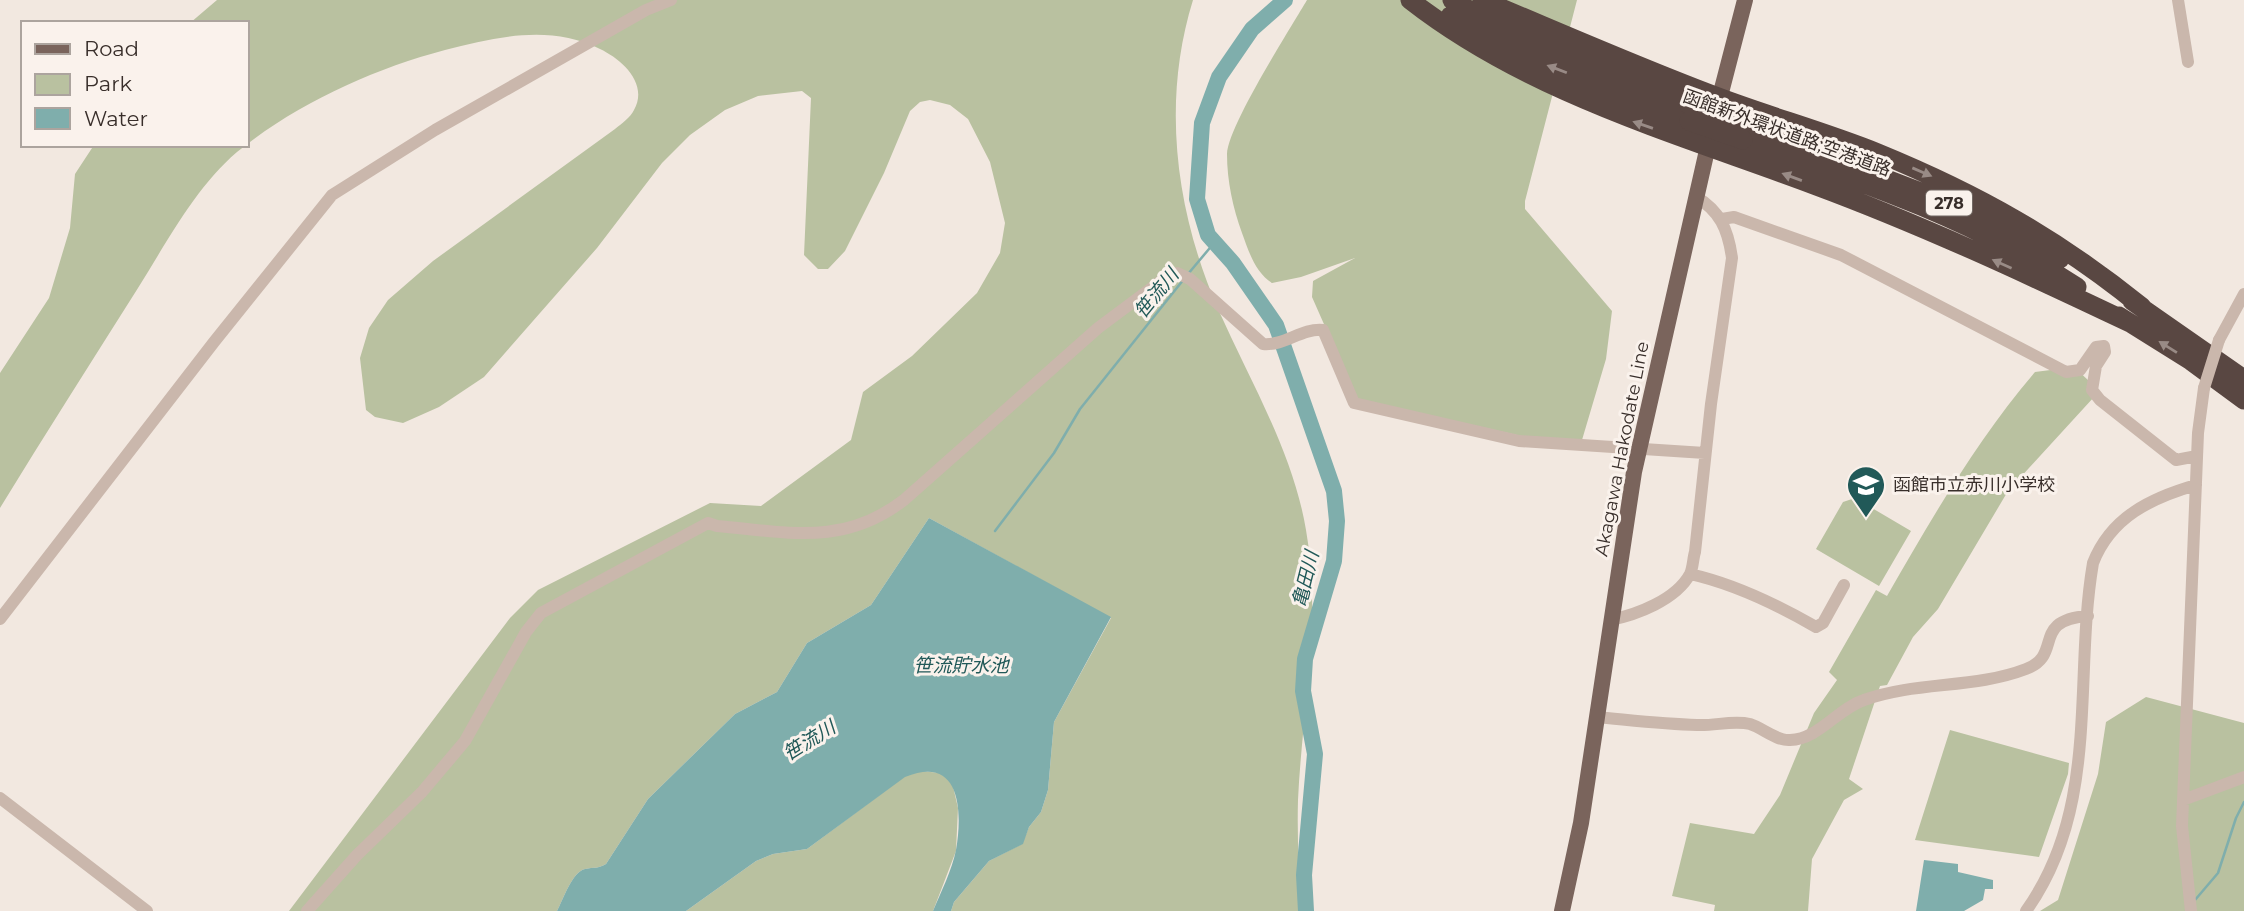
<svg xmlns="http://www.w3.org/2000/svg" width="2244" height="911" font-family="Montserrat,'Noto Sans JP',sans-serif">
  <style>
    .green { fill: #b9c1a0 }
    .water { fill: #7faeac }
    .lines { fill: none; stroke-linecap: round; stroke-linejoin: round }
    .stream { stroke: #7faeac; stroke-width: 2.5 }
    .river { stroke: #7faeac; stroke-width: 16 }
    .minor { stroke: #cab7ac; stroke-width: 12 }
    .major { stroke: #7a645c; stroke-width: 16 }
    .highway { stroke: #594742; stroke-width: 19 }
    .minor-bridge { stroke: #cab7ac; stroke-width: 12 }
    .highway-bridge { stroke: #594742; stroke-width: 19 }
    .oneway { fill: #998b86 }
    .labels { text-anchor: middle; stroke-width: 6; stroke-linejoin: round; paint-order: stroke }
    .shield { fill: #faf2ec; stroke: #726964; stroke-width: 2 }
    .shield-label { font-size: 16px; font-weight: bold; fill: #382e2a }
    .street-label { font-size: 18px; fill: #382e2a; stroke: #faf2ec }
    .poi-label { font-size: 18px; fill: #382e2a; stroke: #faf2ec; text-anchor: start }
    .water-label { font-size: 19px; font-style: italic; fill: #215958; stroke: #faf2ec }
  </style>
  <rect width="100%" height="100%" fill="#f2e8e0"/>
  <path class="green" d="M 217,0 L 1193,0 C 1161,103 1176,212 1218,309 C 1250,381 1293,452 1306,530 C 1322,619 1302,711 1298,800 C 1297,837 1299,874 1301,911 L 951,911 L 954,902 L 989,861 L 1022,844 L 1029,827 L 1041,812 L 1048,790 L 1054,722 L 1111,618 L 929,518 L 871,605 L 807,643 L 777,692 L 735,714 L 648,799 L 606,864 C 598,869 594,867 585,869 C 572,872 563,900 557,911 L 289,911 L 510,618 L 538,590 L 710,503 L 761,506 L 851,440 L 863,392 L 912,356 L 977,293 L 1000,253 L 1005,223 L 990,162 L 968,119 L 950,105 L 930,100 L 920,102 L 910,111 L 884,173 L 845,251 L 828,269 L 818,269 L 804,255 L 811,98 L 802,91 L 758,96 L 725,110 L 690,135 L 662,163 L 597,248 L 484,377 L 439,407 L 403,423 L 375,417 L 366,410 L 360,358 L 369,328 L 388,300 L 433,261 L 615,129 C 621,124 631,117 634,110 C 649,83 621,59 600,49 C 550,24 496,37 445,50 C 373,69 296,104 237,152 C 195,188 167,242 138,288 C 92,361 45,434 0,508 L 0,373 L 49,298 L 70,228 L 75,174 L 94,145 L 247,145 L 247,23 L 190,23 Z
    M 1307,0 L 1577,0 L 1525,201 L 1525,209 L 1612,311 L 1606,359 L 1582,440 L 1521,436 L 1357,399 L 1312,297 L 1313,281 L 1355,258 L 1301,277 L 1272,283 C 1255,272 1249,252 1242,233 C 1233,208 1227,181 1227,154 C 1228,126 1290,29 1307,0 Z
    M 2074,367 L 2089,381 L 2094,397 L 2008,491 L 1938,609 L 1913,637 L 1887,685 L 1880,686 L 1849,779 L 1863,789 L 1844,800 L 1812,859 L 1808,911 L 1714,911 L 1715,905 L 1672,896 L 1690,823 L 1754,834 L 1780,795 L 1814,713 L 1837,680 L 1829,672 L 1876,590 L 1887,596 C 1932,518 1976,441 2035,372 Z
    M 1855,498 L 1911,531 L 1879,586 L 1816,549 L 1843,502 Z
    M 2146,697 L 2244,723 L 2244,911 L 2040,911 L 2058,900 L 2098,774 L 2106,722 Z
    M 1950,730 L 2069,763 L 2068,774 L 2039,857 L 1915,840 Z
    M 918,771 L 943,773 L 952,782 L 958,808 L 956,851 L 933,911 L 686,911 L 756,861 L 773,854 L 807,849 L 905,776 Z"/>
  <path class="water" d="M 929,518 L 1111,617 L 1054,722 L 1048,790 L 1041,812 L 1029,827 L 1023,844 L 989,861 L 954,902 L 951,911 L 933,911 C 941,892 952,870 956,850 C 963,810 960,754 905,777 L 807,849 L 773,854 L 756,861 L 686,911 L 557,911 C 563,900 572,872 585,869 C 594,867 598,869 606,864 L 648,799 L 735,714 L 777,692 L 807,643 L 871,605 Z
    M 1924,860 L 1958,864 L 1958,872 L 1993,880 L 1993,889 L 1985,889 L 1983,900 L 1964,911 L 1916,911 Z"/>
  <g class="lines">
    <path class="stream" d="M 1188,274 L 1214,243
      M 995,531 L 1054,453 L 1080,409 L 1184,279
      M 2195,900 L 2218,873 L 2236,818 L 2244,802"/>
    <path class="river" d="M 1285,0 L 1252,29 L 1219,77 L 1202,123 L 1197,199 L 1208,235 L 1233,263 L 1276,325 L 1334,491 L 1337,521 L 1334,561 L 1305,659 L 1303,691 L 1315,754 L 1304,875 L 1306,911"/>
    <path class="minor" d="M 2178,0 L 2188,62
      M 1722,219 L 1734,217 L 1841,255 L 2066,372 L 2080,370 L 2096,347 L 2104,346 L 2105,352 L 2096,366 L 2092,390 L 2100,400 L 2176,460 L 2197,456
      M 2219,340 L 2244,294
      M 1690,574 C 1735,584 1776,604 1816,627 L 1823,623 L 1844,585
      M 0,619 L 214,342 L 332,195 L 435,130 L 646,10 L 671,0
      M 1610,620 C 1636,615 1676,600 1690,574 C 1693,568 1693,558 1695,552 L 1711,404 L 1732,258 C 1728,229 1720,211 1695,196
      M 1596,717 C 1630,720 1663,724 1697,725 C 1715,726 1733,720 1750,724 C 1763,728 1776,741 1790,740 C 1819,739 1837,709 1864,700 C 1917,681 1974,689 2026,669 C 2064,655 2030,620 2088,616
      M 0,798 L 147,911
      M 2183,800 L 2244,777
      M 307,911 L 357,855 L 422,792 L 465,741 L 526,632 L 541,613 L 708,523 L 717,526 C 788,532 843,547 904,500 L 1098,328 L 1169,275 L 1177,273 L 1190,279 L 1263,344 C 1285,346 1301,328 1323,330 L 1354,403 L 1519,441 L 1705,453
      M 2026,911 C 2101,806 2073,680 2093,563 C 2111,517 2151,498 2196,485
      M 2191,911 L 2182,826 L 2198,433 L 2204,388"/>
    <path class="major" d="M 1717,108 L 1745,0
      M 1562,911 L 1581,823 L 1634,472 L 1710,137"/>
    <path class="highway" d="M 1410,0 C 1529,93 1675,133 1814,185 C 1922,225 2027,274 2130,323
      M 1452,0 C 1526,44 1608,72 1688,104
      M 1482,0 C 1561,33 1638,67 1718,97 C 1771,117 1826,132 1878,153 C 1978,194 2058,239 2142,307
      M 1450,16 L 1539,62 L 1689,121
      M 1743,124 L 1947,202 L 2060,259
      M 1743,140 C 1857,180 1975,220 2077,287
      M 2132,301 L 2244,379
      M 2119,316 L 2191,361 L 2244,400"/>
    <path class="minor-bridge" d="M 2204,388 L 2219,340"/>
    <path class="highway-bridge" d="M 1688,104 L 1743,124
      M 1689,121 L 1743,140"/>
  </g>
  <defs><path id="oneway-solid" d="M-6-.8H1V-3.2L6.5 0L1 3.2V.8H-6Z" transform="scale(1.75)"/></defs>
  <g class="oneway">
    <use href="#oneway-solid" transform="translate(1557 69) rotate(-159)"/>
    <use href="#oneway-solid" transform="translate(1643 125) rotate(-161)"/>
    <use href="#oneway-solid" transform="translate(1922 172) rotate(23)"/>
    <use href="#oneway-solid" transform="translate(1792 177) rotate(-160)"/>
    <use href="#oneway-solid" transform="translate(2002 264) rotate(-156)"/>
    <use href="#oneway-solid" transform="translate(2168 347) rotate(-148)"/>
  </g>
  <defs>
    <symbol id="school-pin" viewBox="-11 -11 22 30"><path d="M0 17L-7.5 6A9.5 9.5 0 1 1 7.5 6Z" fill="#215958" stroke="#faf2ec"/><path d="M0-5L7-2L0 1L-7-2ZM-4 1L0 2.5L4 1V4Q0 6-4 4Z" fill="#fff"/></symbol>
  </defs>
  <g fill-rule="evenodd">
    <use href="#school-pin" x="1844" y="463" width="44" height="60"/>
  </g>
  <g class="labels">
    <rect class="shield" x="1926" y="190.5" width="46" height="25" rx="5"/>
    <g class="shield-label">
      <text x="1949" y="209">278</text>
    </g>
    <g class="street-label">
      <text transform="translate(1787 133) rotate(20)" y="6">函館新外環状道路;空港道路</text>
      <text transform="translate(1622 449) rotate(-79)" y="6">Akagawa Hakodate Line</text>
    </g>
    <g class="poi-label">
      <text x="1893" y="491">函館市立赤川小学校</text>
    </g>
    <g class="water-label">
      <text transform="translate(1156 293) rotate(-51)" y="7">笹流川</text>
      <text transform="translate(1305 579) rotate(-76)" y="7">亀田川</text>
      <text x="961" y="672">笹流貯水池</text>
      <text transform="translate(809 740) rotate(-32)" y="7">笹流川</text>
    </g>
  </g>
  <rect x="21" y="21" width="228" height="126" fill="#faf2ec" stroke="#aca49e" stroke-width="2"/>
  <rect x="35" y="44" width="35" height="10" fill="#7a645c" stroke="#aca49e" stroke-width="2"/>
  <text x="84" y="56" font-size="21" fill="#382e2a">Road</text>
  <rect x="35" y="74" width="35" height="21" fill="#b9c1a0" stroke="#aca49e" stroke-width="2"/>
  <text x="84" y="91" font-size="21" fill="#382e2a">Park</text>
  <rect x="35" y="108" width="35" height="21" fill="#7faeac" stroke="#aca49e" stroke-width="2"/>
  <text x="84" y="126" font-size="21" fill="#382e2a">Water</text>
</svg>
